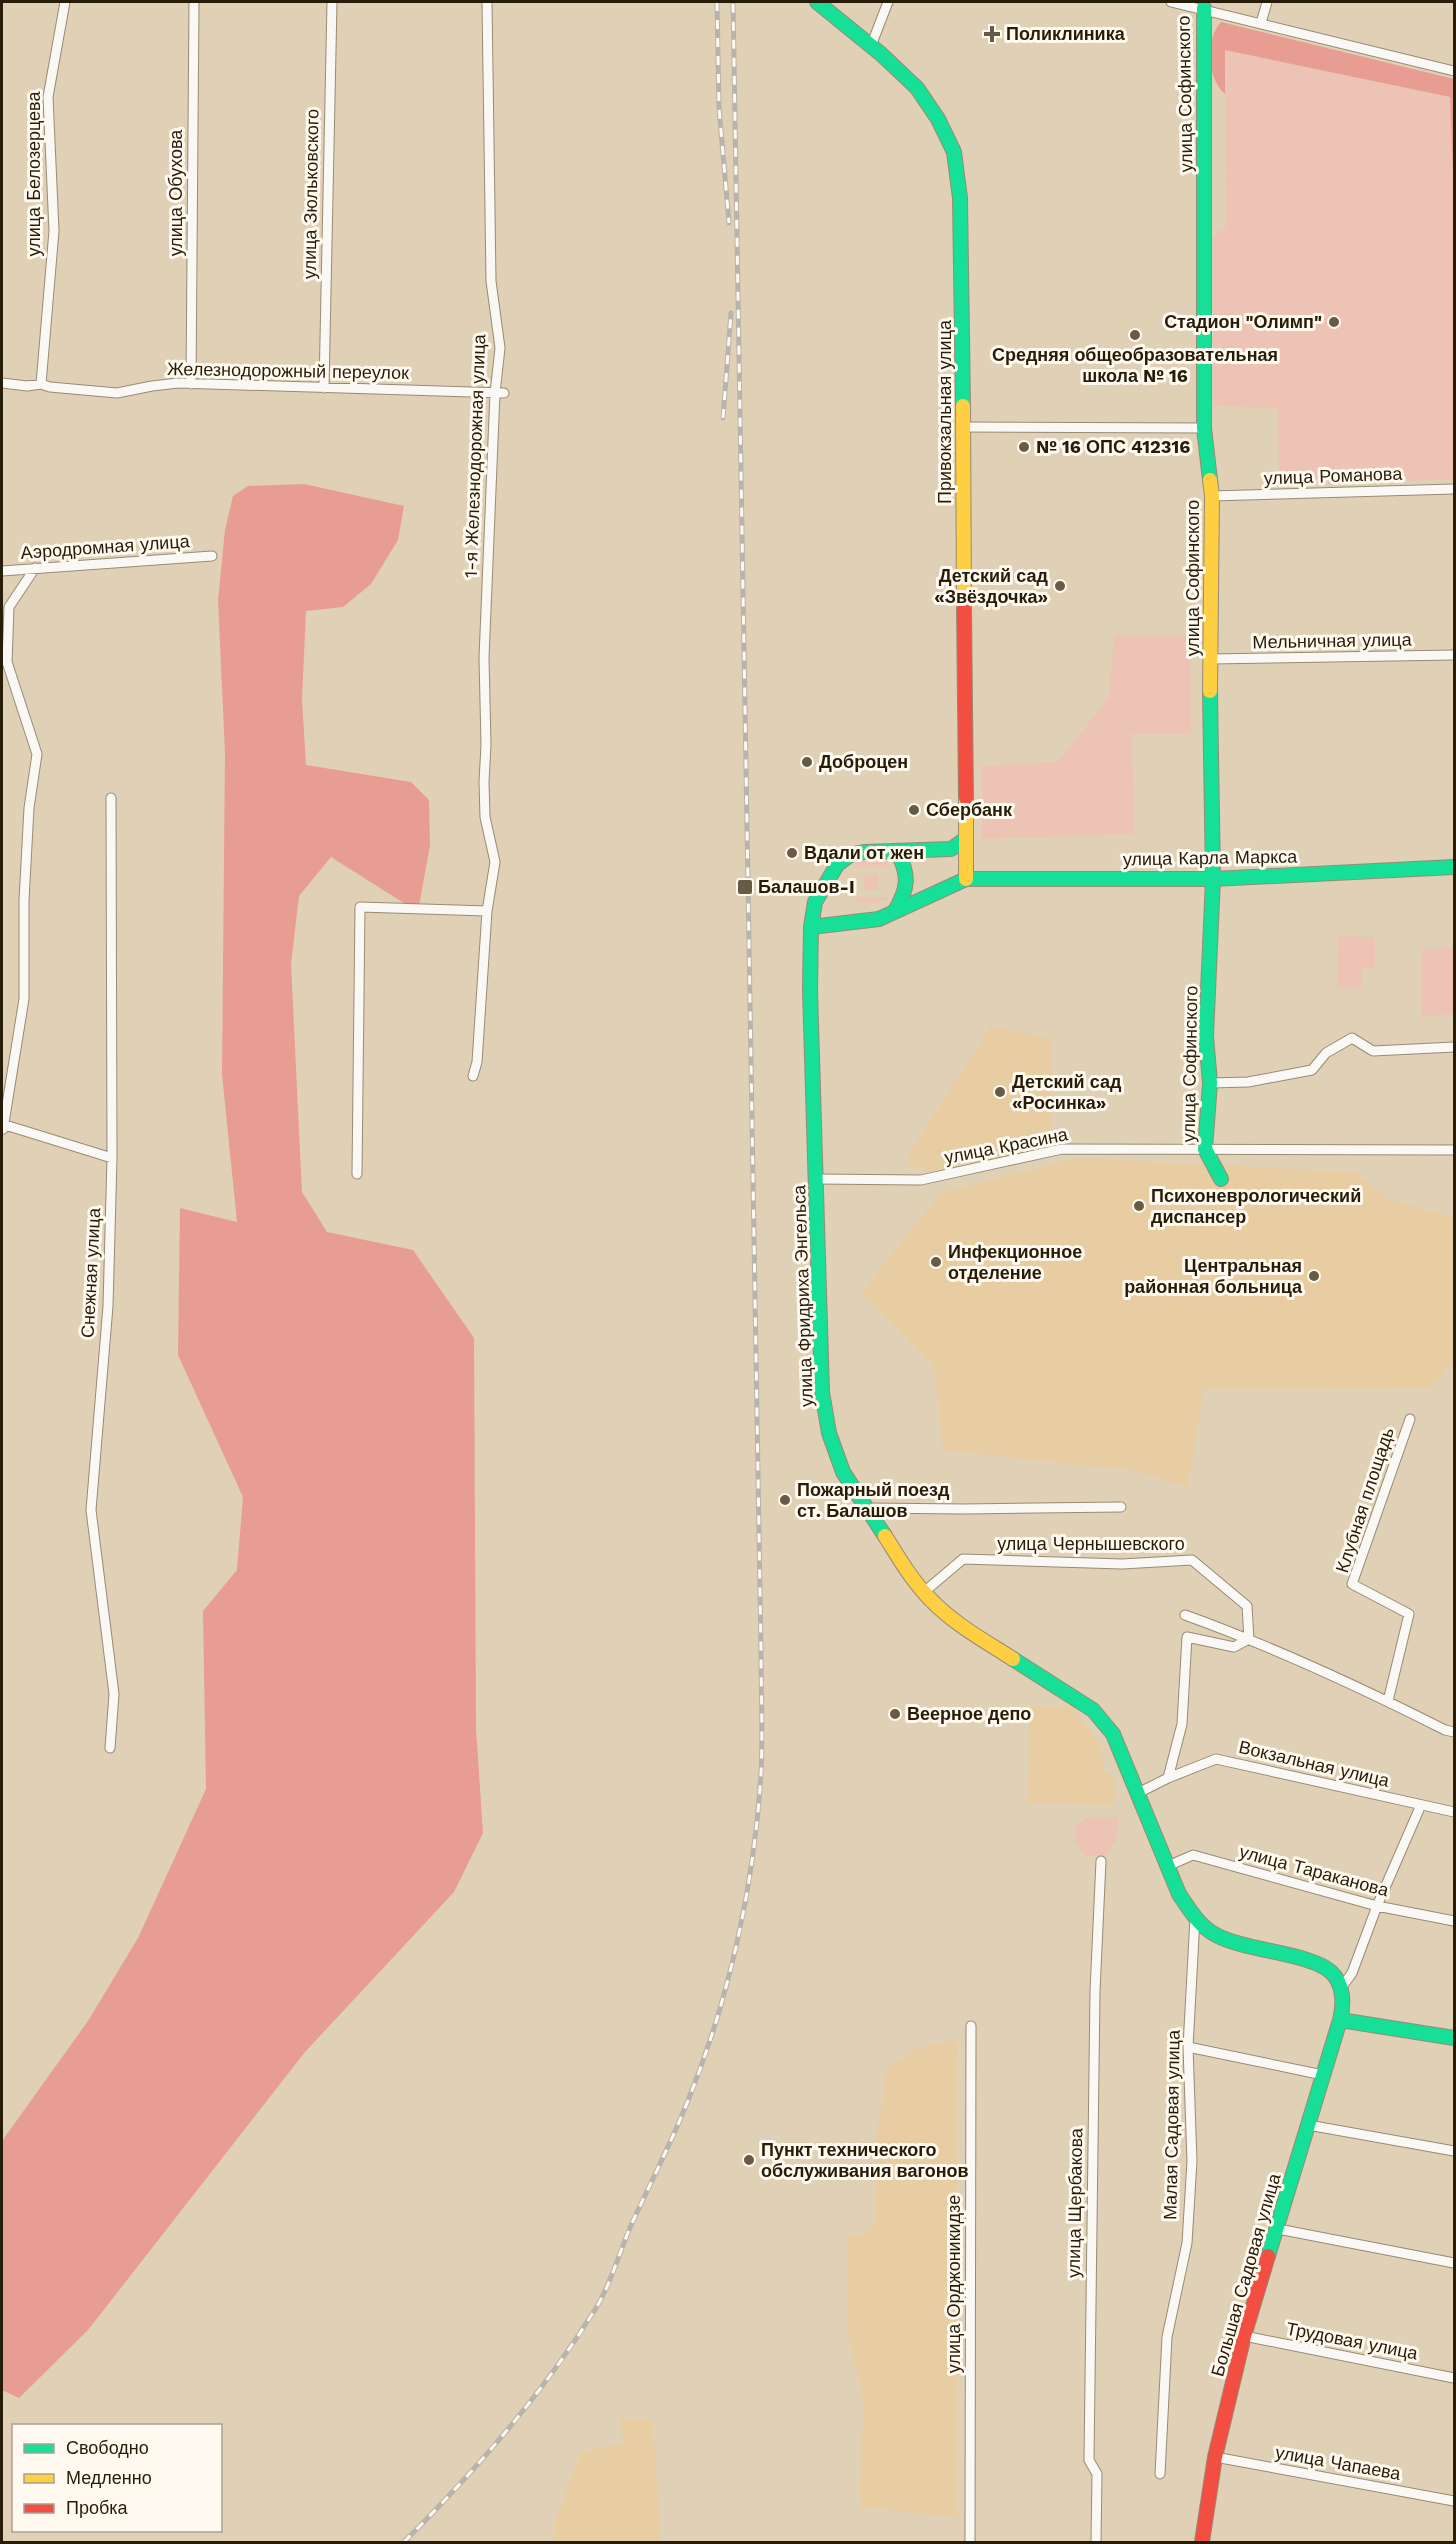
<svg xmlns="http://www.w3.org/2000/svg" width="1456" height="2544" font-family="'Work Sans',sans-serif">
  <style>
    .built { fill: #e7cda1 }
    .green { fill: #edc3b6 }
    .forest { fill: #e79d92 }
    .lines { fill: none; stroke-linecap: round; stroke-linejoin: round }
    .street-casing { stroke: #978b75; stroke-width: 11 }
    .fast-casing { stroke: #978b75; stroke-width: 16 }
    .slow-casing { stroke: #978b75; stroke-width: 16 }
    .jam-casing { stroke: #978b75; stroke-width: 16 }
    .street { stroke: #faf8f4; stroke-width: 9 }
    .fast { stroke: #16e098; stroke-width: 14 }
    .slow { stroke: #ffcf43; stroke-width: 14 }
    .jam { stroke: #f24e42; stroke-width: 14 }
    .rail-casing { stroke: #b8b4ac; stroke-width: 5 }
    .rail { stroke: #fff9ef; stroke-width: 3; stroke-dasharray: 9; stroke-linecap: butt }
    .poi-dot { fill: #685b45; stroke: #fff9ef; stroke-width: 2 }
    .labels { text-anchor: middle; stroke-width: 6; stroke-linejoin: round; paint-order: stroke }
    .poi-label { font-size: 18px; font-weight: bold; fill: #271c08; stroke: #fff9ef; text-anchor: start }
    .street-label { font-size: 18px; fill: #271c08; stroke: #fff9ef }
  </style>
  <rect width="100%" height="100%" fill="#e0d0b5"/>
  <path class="built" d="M 991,1026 L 1052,1039 L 1051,1145 L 928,1172 L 905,1160 Z
    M 1076,1158 L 1355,1172 L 1387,1199 L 1454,1218 L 1454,1365 L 1451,1365 L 1430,1388 L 1203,1390 L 1188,1487 L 1137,1471 L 943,1450 L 934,1366 L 862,1292 L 940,1193 Z
    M 1030,1706 L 1072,1707 L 1102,1746 L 1103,1770 L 1114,1778 L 1114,1805 L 1028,1803 Z
    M 958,2038 L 957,2517 L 859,2507 L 864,2402 L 847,2333 L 848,2234 L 863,2235 L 876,2221 L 875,2145 L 887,2069 L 914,2050 Z
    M 621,2418 L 653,2420 L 660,2542 L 554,2542 L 554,2525 L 581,2452 L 623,2444 Z"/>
  <path class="green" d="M 1225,50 L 1450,97 L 1454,199 L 1454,479 L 1279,485 L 1278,408 L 1213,406 L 1213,237 L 1226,227 Z
    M 1190,635 L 1191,733 L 1132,734 L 1134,834 L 982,839 L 982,766 L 1058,762 L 1109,697 L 1114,636 Z
    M 859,861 L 886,861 L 890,867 L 854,867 Z
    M 863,875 L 878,875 L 878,890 L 864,890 Z
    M 888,897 L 888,899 C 879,903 864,905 855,900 L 855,898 Z
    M 1338,936 L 1375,937 L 1375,968 L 1361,968 L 1361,988 L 1337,988 Z
    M 1454,948 L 1454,1014 L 1421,1017 L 1422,949 Z
    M 1087,1817 L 1118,1817 L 1116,1841 L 1106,1856 L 1085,1856 L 1075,1842 L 1076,1826 Z"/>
  <path class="forest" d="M 1221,22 L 1454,79 L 1454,199 L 1450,97 L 1225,50 L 1225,94 C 1207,79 1205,39 1221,22 Z
    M 304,484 L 404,506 L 398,540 L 371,584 L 343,607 L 306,611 L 302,699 L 306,765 L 411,782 L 429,800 L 430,845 L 418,912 L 331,857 L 299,896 L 291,964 L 302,1192 L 327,1232 L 413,1250 L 474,1338 L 476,1728 L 483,1833 L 454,1892 L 305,2052 L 88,2330 L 19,2398 L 2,2390 L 2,2141 L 88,2021 L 138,1938 L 206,1789 L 203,1611 L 237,1570 L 243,1497 L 178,1355 L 180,1208 L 237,1222 L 222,1074 L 225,752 L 218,600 L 225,530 L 233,496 L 248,486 Z"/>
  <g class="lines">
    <defs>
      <path id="street" d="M 1171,2 L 1454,71
        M 1261,23 L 1267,2
        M 871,46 L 888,2
        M 2,383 L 27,386 L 41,384 L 50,387 L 117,393 L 152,386 L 178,383 L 504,393
        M 41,384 L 54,231 L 48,97 L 65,2
        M 191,384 L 194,2
        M 324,388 L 332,2
        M 963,427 L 1204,428
        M 1212,496 L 1454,489
        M 2,571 L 212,556
        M 1210,659 L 1454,655
        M 473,1076 L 477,1062 L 487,911 L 495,862 L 485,817 L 484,782 L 486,745 L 484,658 L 495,393 L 500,348 L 491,281 L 487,2
        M 1210,1083 L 1248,1082 L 1312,1070 L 1326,1053 L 1352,1038 L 1373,1051 L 1454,1047
        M 2,1124 L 112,1158
        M 3,1129 L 24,999 L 24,900 L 29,808 L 37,754 L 7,662 L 9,607 L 35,568
        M 357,1174 L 360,907 L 487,911
        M 816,1179 L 921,1180 L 1062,1149 L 1454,1150
        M 865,1508 L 964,1509 L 1121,1507
        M 924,1592 L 963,1559 L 1122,1564 L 1192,1560 L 1247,1606 L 1249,1639
        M 1185,1615 C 1274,1647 1360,1687 1445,1730 L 1454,1732
        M 1388,1701 L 1409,1614 L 1352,1584 L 1410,1419
        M 110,1748 L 114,1694 L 91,1510 L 108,1306 L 112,1158 L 111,798
        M 1168,1778 L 1216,1759 L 1454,1812
        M 1138,1793 L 1168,1778 L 1182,1724 L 1187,1637 L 1234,1647 L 1249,1639
        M 1168,1866 L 1193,1855 L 1377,1906 L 1454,1921
        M 1341,1988 L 1352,1973 L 1377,1906 L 1421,1805
        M 1188,2047 L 1323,2075
        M 1308,2125 L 1454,2151
        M 1278,2229 L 1454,2263
        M 1244,2336 L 1454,2378
        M 1215,2457 L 1454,2501
        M 1160,2474 L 1167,2337 L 1187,2243 L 1192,2161 L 1188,2047 L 1195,1918
        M 970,2542 L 971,2026
        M 1096,2542 L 1097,2474 L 1089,2460 L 1095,1991 L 1101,1861"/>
      <path id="fast" d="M 817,2 L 881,54 L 917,88 L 938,119 L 954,152 L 960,198 L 963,406
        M 1204,8 L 1204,428 L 1210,480
        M 1210,691 L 1213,879 L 1206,1036 L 1210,1083 L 1205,1149 L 1221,1179
        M 895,911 C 908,889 910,875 897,852
        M 811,927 L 879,919 L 966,879 L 1213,879 L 1454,867
        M 885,1536 L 843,1472 L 829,1433 L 822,1392 L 810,990 L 811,927 L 815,902 L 837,865 L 850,855 L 864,852 L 951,849 L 964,840
        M 1013,1659 L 1093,1710 L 1113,1734 L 1179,1894 C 1189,1909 1199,1926 1216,1935 C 1245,1951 1311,1953 1331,1972 C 1344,1984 1344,2004 1340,2020 L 1268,2256
        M 1340,2020 L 1454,2038"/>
      <path id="slow" d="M 963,406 L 964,608
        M 1210,480 L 1212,496 L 1210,691
        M 966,798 L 966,879
        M 885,1536 C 899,1558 912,1581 931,1600 C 954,1624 985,1641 1013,1659"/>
      <path id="jam" d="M 964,608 L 966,798
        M 1202,2542 L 1215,2457 L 1244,2336 L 1268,2256"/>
    </defs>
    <use href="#street" class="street-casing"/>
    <use href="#fast" class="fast-casing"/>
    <use href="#slow" class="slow-casing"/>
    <use href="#jam" class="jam-casing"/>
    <use href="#street" class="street"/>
    <use href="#fast" class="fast"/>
    <use href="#slow" class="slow"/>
    <use href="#jam" class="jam"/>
    <defs>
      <path id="rail" d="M 717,2 L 719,108 L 729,223
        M 723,418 L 731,313
        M 404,2542 C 476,2470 542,2395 596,2308 C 612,2282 620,2249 633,2221 C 651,2182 671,2143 687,2103 C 729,2000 754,1886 761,1774 C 763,1733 761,1691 761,1650 L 733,2"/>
    </defs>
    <use href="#rail" class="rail-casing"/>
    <use href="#rail" class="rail"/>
  </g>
  <g class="poi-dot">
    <path d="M989 25h6v6h6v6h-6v6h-6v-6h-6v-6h6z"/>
    <circle cx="1334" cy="322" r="6"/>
    <circle cx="1135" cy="335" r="6"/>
    <circle cx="1024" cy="447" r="6"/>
    <circle cx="1060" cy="586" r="6"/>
    <circle cx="807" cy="762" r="6"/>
    <circle cx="914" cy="810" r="6"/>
    <circle cx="792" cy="853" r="6"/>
    <rect x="737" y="879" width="16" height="16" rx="3"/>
    <circle cx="1000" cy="1092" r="6"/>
    <circle cx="1139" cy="1206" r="6"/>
    <circle cx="936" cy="1262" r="6"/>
    <circle cx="1314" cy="1276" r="6"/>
    <circle cx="785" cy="1500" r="6"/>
    <circle cx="895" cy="1714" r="6"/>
    <circle cx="749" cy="2160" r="6"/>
  </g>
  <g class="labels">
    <g class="poi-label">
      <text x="1006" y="40">Поликлиника</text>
      <text x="1322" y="328" text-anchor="end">Стадион "Олимп"</text>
      <text x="1135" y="361" text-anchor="middle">Средняя общеобразовательная<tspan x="1135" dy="21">школа № 16</tspan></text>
      <text x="1036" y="453">№ 16 ОПС 412316</text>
      <text x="1048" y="582" text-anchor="end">Детский сад<tspan x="1048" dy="21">«Звёздочка»</tspan></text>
      <text x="819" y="768">Доброцен</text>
      <text x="926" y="816">Сбербанк</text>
      <text x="804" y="859">Вдали от жен</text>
      <text x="758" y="893">Балашов-I</text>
      <text x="1012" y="1088">Детский сад<tspan x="1012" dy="21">«Росинка»</tspan></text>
      <text x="1151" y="1202">Психоневрологический<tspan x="1151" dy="21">диспансер</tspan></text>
      <text x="948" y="1258">Инфекционное<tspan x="948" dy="21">отделение</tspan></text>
      <text x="1302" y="1272" text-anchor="end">Центральная<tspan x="1302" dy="21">районная больница</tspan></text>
      <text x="797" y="1496">Пожарный поезд<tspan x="797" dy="21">ст. Балашов</tspan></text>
      <text x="907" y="1720">Веерное депо</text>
      <text x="761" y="2156">Пункт технического<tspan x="761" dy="21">обслуживания вагонов</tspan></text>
    </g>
    <g class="street-label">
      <text transform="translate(1185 94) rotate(-91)" y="6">улица Софинского</text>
      <text transform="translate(34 174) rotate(-90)" y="6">улица Белозерцева</text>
      <text transform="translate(176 193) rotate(-90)" y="6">улица Обухова</text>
      <text transform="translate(311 194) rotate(-89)" y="6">улица Зюльковского</text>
      <text transform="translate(288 371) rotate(1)" y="6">Железнодорожный переулок</text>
      <text transform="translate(945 412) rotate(-90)" y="6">Привокзальная улица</text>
      <text transform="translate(475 456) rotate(-88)" y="6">1-я Железнодорожная улица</text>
      <text transform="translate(1333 476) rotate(-2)" y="6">улица Романова</text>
      <text transform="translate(105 547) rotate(-4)" y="6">Аэродромная улица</text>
      <text transform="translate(1193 578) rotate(-90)" y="6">улица Софинского</text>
      <text transform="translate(1332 641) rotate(-1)" y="6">Мельничная улица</text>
      <text transform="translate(1210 858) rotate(-1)" y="6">улица Карла Маркса</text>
      <text transform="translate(1190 1064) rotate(-89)" y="6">улица Софинского</text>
      <text transform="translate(1006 1146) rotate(-11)" y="6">улица Красина</text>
      <text transform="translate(91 1273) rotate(-87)" y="6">Снежная улица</text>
      <text transform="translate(803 1296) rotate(-92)" y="6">улица Фридриха Энгельса</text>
      <text transform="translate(1365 1500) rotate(-72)" y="6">Клубная площадь</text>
      <text x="1091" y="1550">улица Чернышевского</text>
      <text transform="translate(1314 1764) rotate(13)" y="6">Вокзальная улица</text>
      <text transform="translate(1314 1871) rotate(15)" y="6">улица Тараканова</text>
      <text transform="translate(1172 2125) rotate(-89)" y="6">Малая Садовая улица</text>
      <text transform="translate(1075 2203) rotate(-89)" y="6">улица Щербакова</text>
      <text transform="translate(1246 2275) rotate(-74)" y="6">Большая Садовая улица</text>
      <text transform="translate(954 2284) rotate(-90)" y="6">улица Орджоникидзе</text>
      <text transform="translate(1352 2341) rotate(11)" y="6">Трудовая улица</text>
      <text transform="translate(1338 2463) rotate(10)" y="6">улица Чапаева</text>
    </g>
  </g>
  <rect width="1456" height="2544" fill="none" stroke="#271c08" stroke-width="6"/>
  <rect x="12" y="2424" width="210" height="108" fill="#fff9ef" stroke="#a9a193" stroke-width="1.5"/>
  <rect x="24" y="2444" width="30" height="9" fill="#16e098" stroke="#a9a193" stroke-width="1.5"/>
  <text x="66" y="2454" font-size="18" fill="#271c08">Свободно</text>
  <rect x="24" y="2474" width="30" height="9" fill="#ffcf43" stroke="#a9a193" stroke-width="1.5"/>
  <text x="66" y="2484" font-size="18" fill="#271c08">Медленно</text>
  <rect x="24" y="2504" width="30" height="9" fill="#f24e42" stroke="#a9a193" stroke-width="1.5"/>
  <text x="66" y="2514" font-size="18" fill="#271c08">Пробка</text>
</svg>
